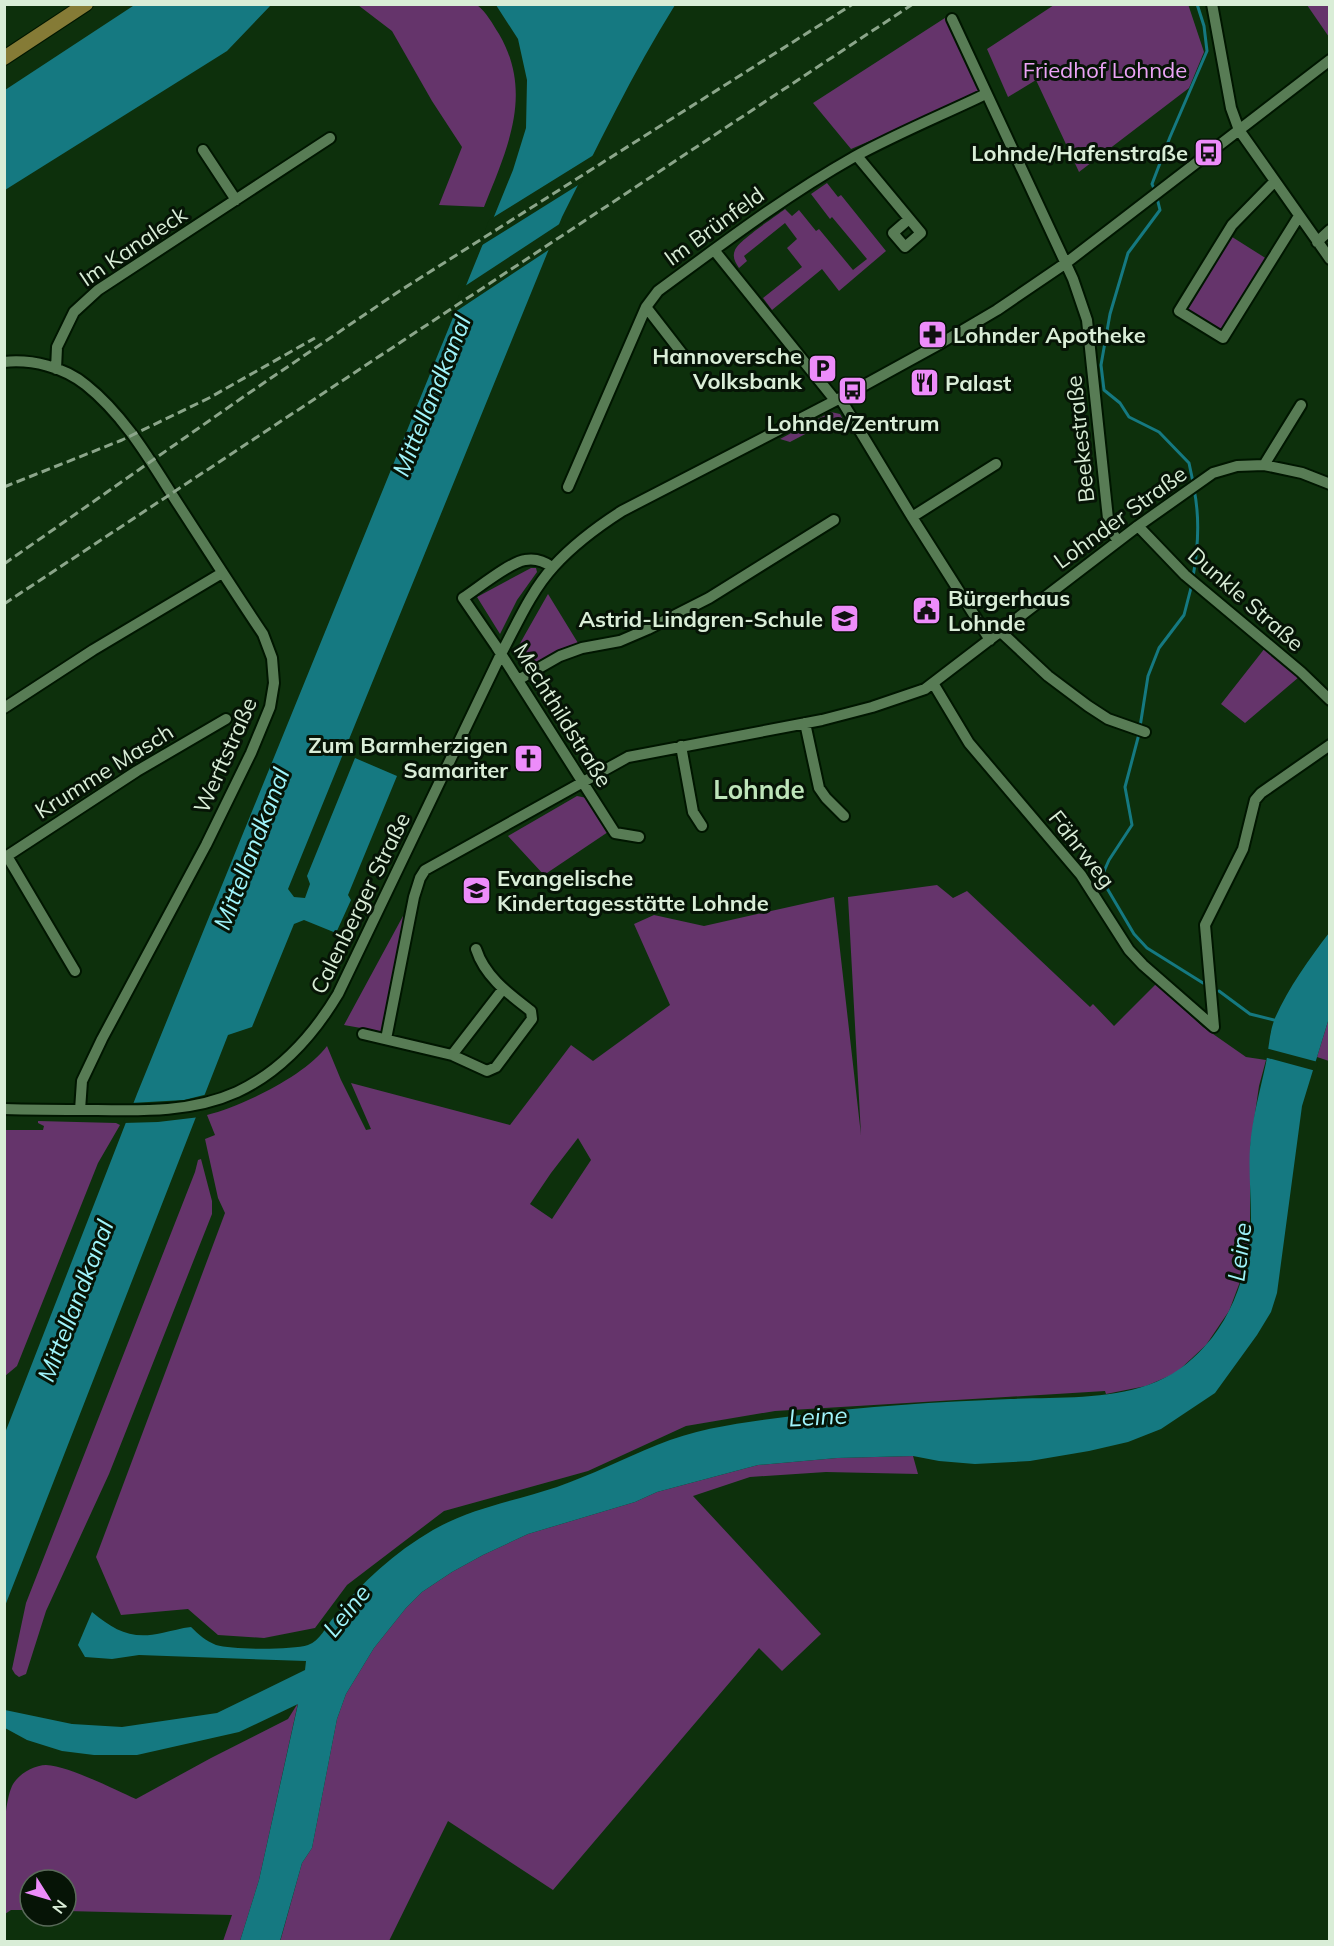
<svg xmlns="http://www.w3.org/2000/svg" width="1334" height="1946" font-family="Mulish,sans-serif">
  <style>
    .green { fill: #65346b; fill-rule: evenodd }
    .water { fill: #157981 }
    .pier { fill: #0d300c }
    .lines { fill: none; stroke-linecap: round; stroke-linejoin: round }
    .stream { stroke: #157981; stroke-width: 3 }
    .minor-casing { stroke: #001600; stroke-width: 14 }
    .major-casing { stroke: #001600; stroke-width: 16 }
    .minor { stroke: #587c55; stroke-width: 10 }
    .major { stroke: #857b36; stroke-width: 14 }
    .rail { stroke: #8ba58a; stroke-width: 3; stroke-dasharray: 9 4.5; stroke-linecap: butt }
    .labels { text-anchor: middle; stroke-width: 6; stroke-linejoin: round; paint-order: stroke }
    .park-label { font-size: 22px; fill: #eca4f6; stroke: #061406 }
    .poi-label { font-size: 22px; font-weight: bold; fill: #d9edd7; stroke: #061406; text-anchor: end }
    .street-label { font-size: 22px; fill: #d9edd7; stroke: #061406 }
    .water-label { font-size: 24px; font-style: italic; fill: #a0f4fb; stroke: #061406 }
    .quarter-label { font-size: 26px; font-weight: bold; fill: #bee5ba; stroke: #061406 }
  </style>
  <rect width="100%" height="100%" fill="#0d300c"/>
  <path class="green" d="M 1188,4 L 1204,52 L 1189,88 L 1079,172 L 1036,80 L 1008,97 L 987,49 L 1054,5 Z
    M 358,5 L 477,5 C 487,13 492,23 499,34 C 534,94 507,149 484,207 L 439,205 L 462,147 L 432,101 L 392,31 Z
    M 1307,5 L 1329,5 L 1329,37 Z
    M 948,16 L 982,93 L 851,149 L 813,103 Z
    M 827,183 L 838,197 L 841,195 L 886,251 L 839,291 L 822,269 L 772,310 L 763,298 L 802,267 L 787,248 L 797,239 L 785,223 L 744,256 L 747,261 L 739,268 C 735,262 732,257 735,250 C 739,240 775,217 785,209 L 792,216 L 799,210 L 816,231 L 819,229 L 853,270 L 867,259 L 832,217 L 830,219 L 811,194 Z
    M 1229,235 L 1267,259 L 1220,331 L 1191,313 L 1185,305 Z
    M 831,412 L 840,414 L 845,423 L 838,428 L 835,421 L 830,421 L 790,442 L 780,439 Z
    M 531,568 L 536,568 L 537,572 L 517,600 L 500,634 L 477,597 Z
    M 548,594 L 578,643 L 558,650 L 524,669 L 514,654 Z
    M 1265,648 L 1299,677 L 1245,723 L 1221,704 Z
    M 577,796 L 587,798 L 608,832 L 544,875 L 508,836 Z
    M 937,885 L 953,898 L 967,891 L 1090,1007 L 1093,1004 L 1114,1026 L 1156,984 L 1203,1027 L 1246,1057 L 1266,1060 L 1259,1086 L 1250,1148 L 1250,1238 L 1244,1271 L 1229,1311 L 1206,1345 L 1176,1373 L 1146,1386 L 1106,1394 L 1105,1391 L 775,1411 L 686,1426 L 588,1471 L 444,1511 L 347,1585 L 315,1628 L 264,1638 L 218,1635 L 188,1609 L 121,1615 L 96,1557 L 225,1213 L 218,1198 L 205,1139 L 215,1135 L 207,1115 C 242,1106 305,1076 327,1046 L 341,1080 L 366,1130 L 371,1129 L 351,1083 L 510,1125 L 571,1045 L 593,1061 L 670,1005 L 634,924 L 654,915 L 704,926 L 834,897 L 861,1135 L 848,897 ZM 578,1138 L 591,1160 L 552,1219 L 530,1204 L 551,1173 Z
    M 403,916 L 404,932 L 383,1032 L 344,1025 Z
    M 1329,1018 L 1329,1061 L 1317,1057 Z
    M 38,1121 L 116,1123 L 120,1125 L 98,1163 L 17,1366 L 5,1376 L 5,1130 L 43,1130 L 44,1126 L 38,1123 Z
    M 201,1159 L 212,1201 L 212,1214 L 109,1474 L 46,1611 L 26,1674 L 19,1677 L 15,1674 L 12,1669 L 26,1603 L 195,1172 L 198,1160 Z
    M 913,1456 L 918,1474 L 826,1472 L 750,1477 L 693,1496 L 821,1634 L 782,1671 L 759,1648 L 553,1890 L 448,1821 L 389,1941 L 280,1942 L 302,1863 L 312,1848 L 337,1719 L 346,1694 L 374,1648 L 406,1608 L 422,1592 L 452,1572 L 483,1555 L 528,1534 L 635,1502 L 657,1492 L 758,1465 L 837,1458 Z
    M 298,1703 L 259,1880 L 240,1941 L 223,1941 L 232,1915 L 66,1911 L 66,1880 L 30,1880 L 30,1910 L 11,1910 L 5,1914 C 5,1881 0,1813 12,1786 C 17,1775 34,1765 46,1765 C 69,1766 113,1789 136,1799 L 211,1758 L 288,1719 Z"/>
  <path class="water" d="M 136,4 L 271,5 L 227,51 L 5,190 L 5,90 Z
    M 496,5 L 675,5 C 633,72 598,145 562,217 L 288,889 L 294,897 L 305,898 L 310,884 L 307,876 L 355,758 L 397,776 L 348,895 L 351,900 L 336,933 L 304,920 L 294,924 L 252,1027 L 228,1035 L 5,1606 L 5,1433 L 137,1094 L 513,170 L 526,128 L 527,80 L 518,39 Z
    M 1329,933 L 1329,1018 L 1302,1106 L 1277,1293 L 1271,1312 L 1257,1335 L 1215,1393 L 1161,1429 L 1128,1442 L 1089,1451 L 1030,1461 L 975,1464 L 939,1461 L 913,1456 L 837,1458 L 758,1465 L 657,1492 L 635,1502 L 528,1534 L 483,1555 L 452,1572 L 422,1592 L 406,1608 L 374,1648 L 346,1694 L 337,1719 L 312,1848 L 302,1863 L 280,1941 L 240,1941 L 259,1880 L 298,1704 L 239,1732 L 137,1755 L 94,1755 L 62,1751 L 27,1740 L 5,1728 L 5,1710 L 72,1724 L 122,1727 L 217,1713 L 305,1670 L 306,1661 L 139,1655 L 112,1659 L 85,1657 L 78,1645 L 92,1612 C 115,1631 132,1640 162,1633 C 172,1631 181,1628 191,1627 C 198,1634 206,1641 216,1645 C 233,1650 292,1650 308,1645 C 320,1641 326,1626 334,1617 C 361,1583 395,1552 433,1530 C 471,1508 515,1501 557,1487 C 591,1475 623,1459 657,1445 C 701,1427 747,1422 793,1416 C 865,1406 937,1402 1010,1399 C 1055,1397 1105,1400 1148,1385 C 1171,1377 1189,1364 1205,1346 C 1231,1318 1245,1278 1250,1240 C 1253,1210 1248,1178 1250,1147 C 1252,1119 1260,1091 1266,1063 C 1269,1048 1269,1033 1275,1018 C 1289,987 1309,959 1329,933 Z"/>
  <path class="pier" d="M 597,153 L 583,182 L 479,247 L 489,220 Z
    M 564,221 L 553,247 L 452,314 L 462,288 Z
    M 1265,1048 L 1318,1062 L 1316,1071 L 1264,1057 Z
    M 208,1094 L 200,1117 L 158,1122 L 123,1123 L 131,1103 L 184,1100 Z"/>
  <g class="lines">
    <path class="stream" d="M 1155,191 L 1152,184 L 1170,137 L 1207,51 L 1204,26 L 1197,4
      M 1157,198 L 1160,210 L 1128,253 L 1110,314 L 1101,365 L 1104,390 L 1120,403 L 1129,417 L 1159,432 L 1189,463 L 1193,482
      M 1193,577 C 1198,549 1200,518 1194,489
      M 1140,727 L 1148,676 L 1159,648 L 1184,615 L 1192,584
      M 1139,734 L 1125,787 L 1132,825 L 1109,860 L 1101,878 L 1134,934 L 1147,948 L 1203,983
      M 1219,991 L 1250,1014 L 1278,1021"/>
    <defs>
      <path id="minor" d="M 1212,4 L 1231,108 L 1239,130 L 1330,259
        M 952,19 L 1073,279 L 1087,320 L 1109,528 L 1118,541
        M 203,150 L 236,200
        M 857,156 L 921,233 L 905,247 L 893,233 L 909,219
        M 1274,182 L 1232,225 L 1179,311 L 1223,338 L 1299,216
        M 1317,242 L 1330,230
        M 714,250 L 835,400
        M 646,307 L 684,356
        M 4,362 C 32,359 64,367 86,385 C 125,416 151,462 178,504 C 206,547 234,591 263,634 L 272,658 L 274,683 L 270,707 L 251,753 L 206,845 L 102,1039 L 82,1081 L 80,1110
        M 56,369 L 57,347 L 74,312 L 98,290 L 330,138
        M 840,398 L 912,517 L 990,640
        M 1264,465 L 1301,405
        M 568,487 L 646,307 L 658,291 C 722,244 785,196 854,157 C 896,134 942,115 986,94
        M 912,517 L 996,464
        M 1138,526 L 1185,575 L 1301,672 L 1330,700
        M 552,567 C 544,561 536,558 525,560 C 510,562 477,589 463,598 L 496,646 L 615,833 L 639,837
        M 1001,632 L 1048,676 L 1088,706 L 1108,719 L 1145,732
        M 518,680 L 560,656 L 582,648 L 620,641 L 648,629 L 709,598 L 834,520
        M 933,683 L 969,743 L 1081,875 L 1129,950 L 1143,965 L 1214,1027
        M 4,708 L 93,650 L 222,573
        M 805,723 L 819,788 L 826,798 L 844,816
        M 681,746 L 693,812 L 702,826
        M 7,856 L 75,971
        M 4,858 L 137,771 L 226,719
        M 1214,1027 L 1205,925 L 1243,849 L 1255,800 L 1261,793 L 1330,745
        M 363,1034 L 452,1055 L 487,1071 L 496,1067 L 532,1019 L 531,1011 C 509,994 485,977 476,949
        M 386,1039 L 414,897 L 420,878 L 425,870 L 628,757 L 822,720 L 872,707 L 925,689 L 1138,526 L 1213,473 L 1237,466 L 1264,465 L 1302,473 L 1330,484
        M 452,1055 L 503,989
        M 4,1109 C 35,1110 66,1110 97,1110 C 144,1111 193,1112 237,1092 C 280,1072 314,1034 338,994 L 501,654 C 517,624 531,591 554,566 C 574,544 597,527 622,511 L 850,393 L 941,343 L 997,310 L 1066,263 L 1330,60"/>
      <path id="major" d="M 4,58 L 86,4"/>
    </defs>
    <use href="#minor" class="minor-casing"/>
    <use href="#major" class="major-casing"/>
    <use href="#minor" class="minor"/>
    <use href="#major" class="major"/>
    <path class="rail" d="M 4,487 L 122,440 L 209,398 L 315,338
      M 4,564 L 246,395 L 398,292 L 853,4
      M 4,604 L 913,4"/>
  </g>
  <defs>
    <symbol id="bus-square" viewBox="-11 -11 22 22"><rect x="-9" y="-9" width="18" height="18" rx="4" fill="#ed8cfa" stroke="#061406"/><path d="M-5-6H5V4H4V6H2V4H-2V6H-4V4H-5ZM-3.5-4V0h7V-4ZM-3.5 1.2v1.5H-2V1.2ZM2 1.2v1.5H3.5V1.2Z" fill="#111"/></symbol>
    <symbol id="pharmacy-square" viewBox="-11 -11 22 22"><rect x="-9" y="-9" width="18" height="18" rx="4" fill="#ed8cfa" stroke="#061406"/><path d="M-2-6h4v4h4v4h-4v4h-4v-4h-4v-4h4Z" fill="#111"/></symbol>
    <symbol id="parking-square" viewBox="-11 -11 22 22"><rect x="-9" y="-9" width="18" height="18" rx="4" fill="#ed8cfa" stroke="#061406"/><path d="M-3.5-5.5H1a3.5 3.5 0 0 1 0 7H-1V5.5H-3.5ZM-1-3.4V-.6H.8a1.4 1.4 0 0 0 0-2.8Z" fill="#111"/></symbol>
    <symbol id="restaurant-square" viewBox="-11 -11 22 22"><rect x="-9" y="-9" width="18" height="18" rx="4" fill="#ed8cfa" stroke="#061406"/><path d="M-5-6h1v4h1v-4h1v4h1v-4h1v5L-1.5 .5V6h-2V.5L-5-1ZM5-6V6H3V1.5H1.5Q1.5-4 5-6Z" fill="#111"/></symbol>
    <symbol id="civic-square" viewBox="-11 -11 22 22"><rect x="-9" y="-9" width="18" height="18" rx="4" fill="#ed8cfa" stroke="#061406"/><path d="M-.6-6.5H3V-4.5H.6V-3L4-1V1h2V6H-6V1h2V-1L-.6-3ZM-1.2 2.5V6h2.4V2.5Z" fill="#111"/></symbol>
    <symbol id="school-square" viewBox="-11 -11 22 22"><rect x="-9" y="-9" width="18" height="18" rx="4" fill="#ed8cfa" stroke="#061406"/><path d="M0-5L7-2L0 1L-7-2ZM-4 1L0 2.5L4 1V4Q0 6-4 4Z" fill="#111"/></symbol>
    <symbol id="church-square" viewBox="-11 -11 22 22"><rect x="-9" y="-9" width="18" height="18" rx="4" fill="#ed8cfa" stroke="#061406"/><path d="M-1.2-6h2.4v3.5h3.3v2.4h-3.3V6h-2.4V-.1h-3.3v-2.4h3.3Z" fill="#111"/></symbol>
  </defs>
  <g fill-rule="evenodd">
    <use href="#bus-square" x="1192" y="136" width="33" height="33"/>
    <use href="#pharmacy-square" x="916" y="318" width="33" height="33"/>
    <use href="#parking-square" x="806" y="352" width="33" height="33"/>
    <use href="#restaurant-square" x="908" y="366" width="33" height="33"/>
    <use href="#bus-square" x="836" y="374" width="33" height="33"/>
    <use href="#civic-square" x="910" y="594" width="33" height="33"/>
    <use href="#school-square" x="828" y="602" width="33" height="33"/>
    <use href="#church-square" x="512" y="742" width="33" height="33"/>
    <use href="#school-square" x="460" y="874" width="33" height="33"/>
  </g>
  <g class="labels">
    <g class="park-label">
      <text x="1105" y="78">Friedhof Lohnde</text>
    </g>
    <g class="poi-label">
      <text x="1188" y="161">Lohnde/Hafenstraße</text>
      <text x="953" y="343" text-anchor="start">Lohnder Apotheke</text>
      <text x="802" y="364">Hannoversche<tspan x="802" dy="25">Volksbank</tspan></text>
      <text x="945" y="391" text-anchor="start">Palast</text>
      <text x="853" y="431" text-anchor="middle">Lohnde/Zentrum</text>
      <text x="948" y="606" text-anchor="start">Bürgerhaus<tspan x="948" dy="25">Lohnde</tspan></text>
      <text x="823" y="627">Astrid-Lindgren-Schule</text>
      <text x="508" y="753">Zum Barmherzigen<tspan x="508" dy="25">Samariter</tspan></text>
      <text x="497" y="886" text-anchor="start">Evangelische<tspan x="497" dy="25">Kindertagesstätte Lohnde</tspan></text>
    </g>
    <g class="street-label">
      <text transform="translate(714 226) rotate(-36)" y="8">Im Brünfeld</text>
      <text transform="translate(133 246) rotate(-34)" y="8">Im Kanaleck</text>
      <text transform="translate(1080 439) rotate(-96)" y="8">Beekestraße</text>
      <text transform="translate(1120 517) rotate(-36)" y="8">Lohnder Straße</text>
      <text transform="translate(1246 599) rotate(41)" y="8">Dunkle Straße</text>
      <text transform="translate(563 715) rotate(58)" y="8">Mechthildstraße</text>
      <text transform="translate(225 755) rotate(-66)" y="8">Werftstraße</text>
      <text transform="translate(104 771) rotate(-32)" y="8">Krumme Masch</text>
      <text transform="translate(1082 849) rotate(52)" y="8">Fährweg</text>
      <text transform="translate(360 903) rotate(-64)" y="8">Calenberger Straße</text>
    </g>
    <g class="water-label">
      <text transform="translate(432 396) rotate(-68)" y="8">Mittellandkanal</text>
      <text transform="translate(252 849) rotate(-69)" y="8">Mittellandkanal</text>
      <text transform="translate(1240 1252) rotate(-83)" y="8">Leine</text>
      <text transform="translate(76 1301) rotate(-69)" y="8">Mittellandkanal</text>
      <text transform="translate(818 1417) rotate(-3)" y="8">Leine</text>
      <text transform="translate(347 1611) rotate(-51)" y="8">Leine</text>
    </g>
    <g class="quarter-label">
      <text x="759" y="799">Lohnde</text>
    </g>
  </g>
  <rect width="1334" height="1946" fill="none" stroke="#d9edd7" stroke-width="12"/>
  <g transform="translate(48 1898) rotate(127)"><circle r="28" fill="#061406" stroke="#5a6b5a" stroke-width="1.5"/>
  <path d="M0-4.5L10 22L0 15L-10 22Z" fill="#ed8cfa"/>
  <text y="-9" font-size="16" font-weight="bold" text-anchor="middle" fill="#d9edd7">N</text>
  </g>
</svg>
